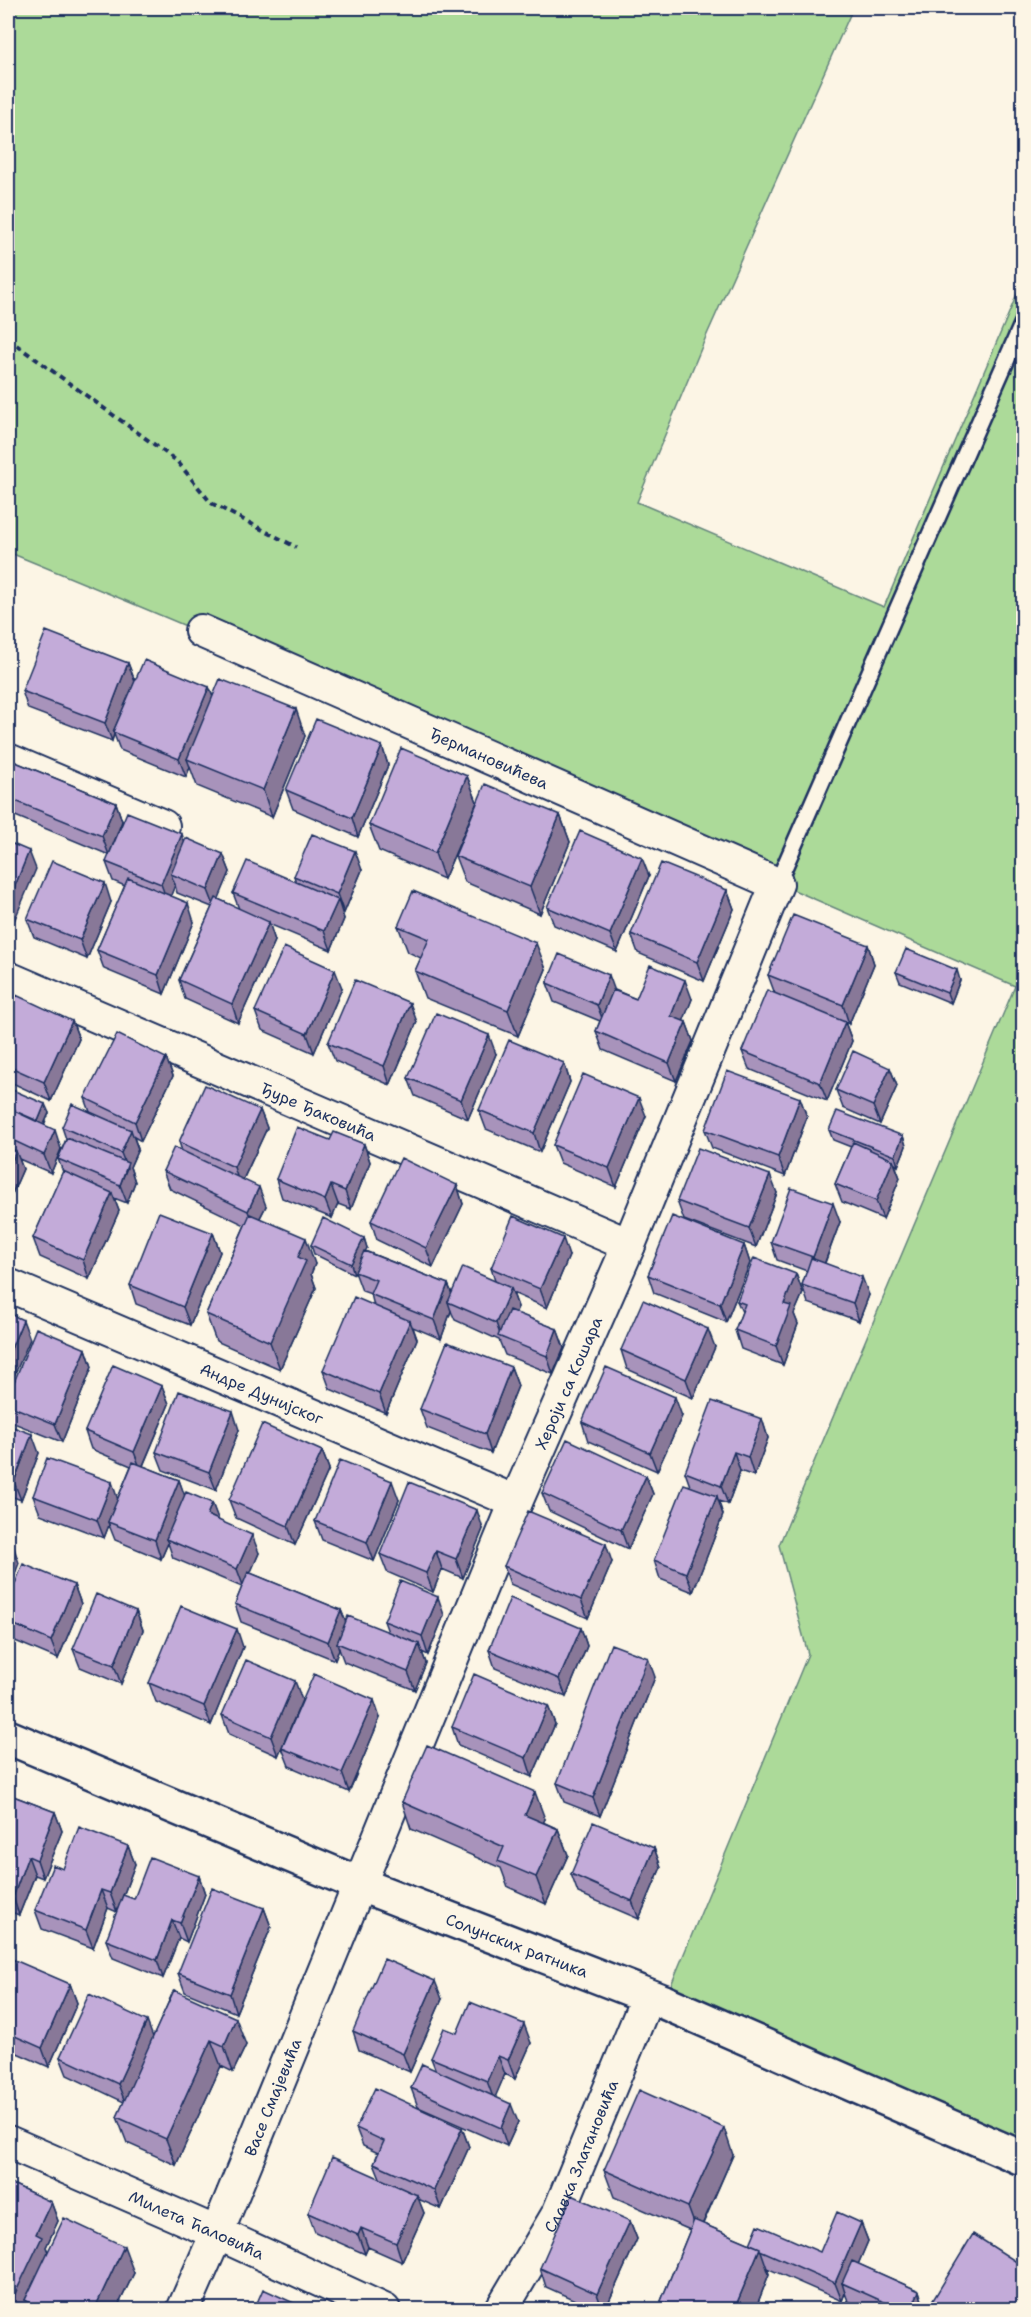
<svg xmlns="http://www.w3.org/2000/svg" width="1031" height="2317" font-family="'Shantell Sans',sans-serif">
  <style>
    .green { fill: #acda99; stroke: #64847c; stroke-width: 1.5 }
    .lines { fill: none; stroke-linecap: round; stroke-linejoin: round }
    .service-casing { stroke: #1b2f5e; stroke-width: 20 }
    .minor-casing { stroke: #1b2f5e; stroke-width: 36 }
    .secondary-casing { stroke: #1b2f5e; stroke-width: 38 }
    .path { stroke: #1b2f5e; stroke-width: 4; stroke-dasharray: 6 4.5; stroke-linecap: butt }
    .service { stroke: #fcf5e5; stroke-width: 15 }
    .minor { stroke: #fcf5e5; stroke-width: 32 }
    .secondary { stroke: #fcf5e5; stroke-width: 33 }
    .wall { fill: #a893bb; stroke: #1b2f5e; stroke-width: 1.5 }
    .shaded-wall { fill: #887898; stroke: #1b2f5e; stroke-width: 1.5 }
    .building { fill: #c3abd9; stroke: #1b2f5e; stroke-width: 1.5 }
    .labels { text-anchor: middle; stroke-width: 5; stroke-linejoin: round; paint-order: stroke }
    .street-label { font-size: 16px; fill: #1b2f5e; stroke: #fcf5e5 }
  </style>
  <rect width="100%" height="100%" fill="#fcf5e5"/>
  <filter id="ink" filterUnits="userSpaceOnUse"><feTurbulence type="fractalNoise" baseFrequency=".0167" numOctaves="2"/><feDisplacementMap in="SourceGraphic" scale="12" xChannelSelector="R" yChannelSelector="G"/><feConvolveMatrix kernelMatrix="1 2 1 2 8 2 1 2 1" color-interpolation-filters="sRGB"/></filter>
  <g filter="url(#ink)">
    <path class="green" d="M 8,8 L 853,8 L 705,339 L 637,502 L 884,607 L 1023,280 L 1023,2159 L 664,2002 L 808,1654 L 779,1545 L 1015,986 C 679,842 346,690 8,552 Z"/>
    <g class="lines">
      <defs>
        <path id="service" d="M 777,884 L 1024,320"/>
        <g id="minor">
          <path d="M 8,760 L 163,826"/>
          <path id="s1" d="M 8,978 L 629,1245"/>
          <path id="s2" d="M 8,1285 L 516,1502"/>
          <path id="s3" d="M 8,2142 L 217,2233 L 384,2310"/>
          <path id="s4" d="M 183,2310 L 217,2233 L 516,1502 L 629,1245 L 777,884 L 201,631"/>
          <path id="s5" d="M 501,2310 L 558,2214 L 648,1996"/>
        </g>
        <g id="secondary">
          <path id="s6" d="M 8,1737 L 359,1884 L 664,2002 L 1024,2159"/>
        </g>
      </defs>
      <use href="#service" class="service-casing"/>
      <use href="#minor" class="minor-casing"/>
      <use href="#secondary" class="secondary-casing"/>
      <path class="path" d="M 8,339 L 177,461 L 211,503 L 296,547"/>
      <use href="#service" class="service"/>
      <use href="#minor" class="minor"/>
      <use href="#secondary" class="secondary"/>
    </g>
    <path class="wall" d="M 128,663 L 135,681 L 209,687 L 213,697 L 305,736 L 272,817 L 197,786 L 190,767 L 186,777 L 120,750 L 114,734 L 112,741 L 28,709 L 22,691 Z
      M 382,746 L 388,765 L 358,837 L 293,809 L 286,790 Z
      M 8,759 L 116,803 L 122,821 L 109,855 L 8,813 Z
      M 467,776 L 477,802 L 444,879 L 379,851 L 369,825 Z
      M 560,815 L 570,842 L 540,914 L 465,882 L 455,856 Z
      M 184,842 L 223,854 L 230,872 L 218,899 L 239,909 L 233,893 L 296,883 L 294,876 L 362,870 L 344,913 L 342,912 L 344,919 L 331,950 L 269,924 L 275,941 L 238,1023 L 185,999 L 179,980 L 212,907 L 177,893 L 175,885 L 170,896 L 194,922 L 164,994 L 104,969 L 97,950 L 125,886 L 113,881 L 106,862 Z
      M 649,876 L 617,952 L 554,925 L 547,907 Z
      M 727,890 L 734,909 L 704,981 L 638,953 L 631,934 Z
      M 111,902 L 87,959 L 34,937 L 27,919 Z
      M 398,926 L 546,969 L 518,1036 L 425,998 L 415,971 L 421,958 L 408,952 Z
      M 868,945 L 874,964 L 849,1024 L 845,1022 L 852,1041 L 827,1101 L 749,1069 L 742,1051 L 775,994 L 768,975 Z
      M 896,972 L 960,980 L 951,1003 L 900,982 Z
      M 547,983 L 615,990 L 636,999 L 692,999 L 683,1021 L 686,1022 L 693,1041 L 676,1081 L 603,1050 L 596,1031 L 600,1021 L 554,1002 Z
      M 342,988 L 314,1053 L 262,1030 L 255,1011 Z
      M 8,1014 L 72,1021 L 79,1039 L 51,1101 L 8,1081 Z
      M 417,1022 L 390,1085 L 335,1061 L 328,1043 Z
      M 496,1054 L 468,1119 L 415,1096 L 408,1078 Z
      M 166,1058 L 173,1076 L 141,1141 L 134,1137 L 138,1149 L 130,1167 L 135,1182 L 127,1203 L 114,1198 L 119,1211 L 89,1279 L 40,1257 L 33,1238 L 63,1172 L 58,1159 L 66,1139 L 62,1127 L 90,1112 L 85,1098 Z
      M 564,1063 L 570,1082 L 540,1152 L 486,1129 L 479,1110 Z
      M 890,1068 L 897,1086 L 880,1124 L 843,1108 L 836,1090 Z
      M 8,1088 L 49,1113 L 44,1125 L 61,1149 L 51,1173 L 19,1159 L 23,1169 L 8,1203 Z
      M 800,1098 L 807,1117 L 785,1176 L 712,1148 L 705,1130 Z
      M 260,1110 L 267,1128 L 243,1180 L 266,1206 L 260,1218 L 315,1264 L 311,1274 L 316,1288 L 280,1369 L 216,1341 L 206,1314 L 245,1225 L 170,1189 L 163,1171 L 182,1151 L 179,1142 Z
      M 646,1116 L 616,1187 L 560,1163 L 553,1145 Z
      M 829,1130 L 903,1136 L 906,1146 L 898,1166 L 895,1164 L 900,1178 L 883,1219 L 842,1202 L 835,1184 L 851,1147 L 833,1140 Z
      M 330,1140 L 364,1144 L 370,1162 L 351,1209 L 338,1204 L 332,1218 L 282,1198 L 276,1179 Z
      M 457,1185 L 463,1204 L 433,1267 L 377,1240 L 371,1221 Z
      M 777,1193 L 756,1247 L 684,1220 L 677,1201 Z
      M 840,1222 L 825,1263 L 869,1295 L 859,1321 L 808,1303 L 802,1285 L 807,1271 L 777,1260 L 771,1242 Z
      M 213,1233 L 220,1252 L 190,1325 L 136,1304 L 130,1285 Z
      M 364,1238 L 367,1248 L 365,1251 L 448,1284 L 452,1293 L 495,1281 L 491,1268 L 569,1256 L 547,1308 L 513,1293 L 518,1307 L 515,1313 L 557,1329 L 564,1348 L 553,1374 L 505,1355 L 499,1340 L 455,1320 L 451,1311 L 441,1339 L 413,1327 L 417,1339 L 386,1413 L 330,1389 L 323,1370 L 374,1306 L 371,1294 L 362,1291 L 355,1272 L 357,1268 L 354,1274 L 314,1254 L 311,1245 Z
      M 744,1245 L 750,1263 L 726,1322 L 654,1293 L 648,1275 Z
      M 796,1274 L 803,1293 L 794,1314 L 798,1324 L 783,1365 L 741,1349 L 735,1330 L 742,1312 L 737,1301 Z
      M 715,1347 L 693,1398 L 627,1369 L 621,1350 Z
      M 86,1349 L 92,1367 L 62,1442 L 11,1422 L 8,1411 L 8,1397 Z
      M 511,1367 L 518,1386 L 491,1453 L 427,1428 L 420,1409 Z
      M 162,1386 L 169,1404 L 143,1466 L 179,1480 L 184,1495 L 212,1503 L 218,1520 L 259,1553 L 250,1573 L 341,1610 L 346,1622 L 388,1632 L 384,1621 L 444,1615 L 428,1655 L 422,1652 L 426,1663 L 415,1690 L 344,1662 L 339,1649 L 335,1660 L 241,1622 L 235,1604 L 242,1587 L 173,1558 L 168,1543 L 161,1559 L 115,1540 L 109,1525 L 104,1538 L 40,1514 L 33,1496 L 118,1498 L 131,1466 L 91,1449 L 85,1431 Z
      M 682,1416 L 657,1471 L 588,1441 L 582,1422 Z
      M 762,1419 L 768,1438 L 754,1476 L 740,1471 L 728,1504 L 718,1501 L 723,1515 L 693,1592 L 660,1579 L 654,1560 L 690,1486 L 685,1472 Z
      M 8,1425 L 39,1453 L 21,1500 L 8,1495 Z
      M 239,1430 L 216,1490 L 163,1470 L 156,1452 Z
      M 322,1451 L 329,1469 L 295,1545 L 236,1518 L 229,1500 Z
      M 646,1476 L 653,1494 L 628,1549 L 549,1511 L 542,1493 Z
      M 399,1500 L 374,1561 L 322,1540 L 315,1521 Z
      M 483,1529 L 463,1578 L 442,1569 L 433,1592 L 387,1572 L 380,1554 Z
      M 612,1562 L 588,1618 L 510,1584 L 504,1566 Z
      M 74,1585 L 81,1604 L 58,1659 L 8,1638 L 8,1601 Z
      M 136,1611 L 143,1630 L 121,1684 L 80,1667 L 73,1649 Z
      M 581,1628 L 587,1646 L 566,1697 L 495,1668 L 489,1650 Z
      M 243,1647 L 211,1725 L 156,1702 L 149,1683 Z
      M 655,1677 L 600,1816 L 564,1802 L 557,1783 Z
      M 302,1700 L 278,1756 L 229,1734 L 222,1715 Z
      M 548,1706 L 555,1724 L 532,1777 L 458,1745 L 452,1727 Z
      M 380,1718 L 349,1792 L 289,1766 L 282,1748 Z
      M 8,1794 L 55,1812 L 62,1831 L 43,1878 L 35,1875 L 19,1915 L 8,1911 Z
      M 402,1802 L 545,1819 L 543,1822 L 558,1829 L 568,1855 L 546,1904 L 508,1887 L 501,1868 L 411,1829 Z
      M 128,1846 L 135,1864 L 117,1912 L 108,1908 L 93,1948 L 42,1929 L 35,1910 L 63,1869 Z
      M 654,1848 L 661,1867 L 639,1919 L 578,1893 L 571,1874 Z
      M 199,1876 L 205,1894 L 187,1942 L 179,1938 L 163,1978 L 113,1958 L 106,1940 L 134,1899 Z
      M 264,1908 L 271,1927 L 236,2013 L 185,1992 L 178,1973 Z
      M 8,1970 L 70,1984 L 77,2003 L 49,2067 L 8,2049 Z
      M 174,1990 L 246,2045 L 233,2072 L 221,2066 L 176,2165 L 127,2143 L 117,2117 L 124,2102 L 67,2075 L 60,2057 L 153,2037 Z
      M 442,1999 L 410,2072 L 359,2050 L 353,2031 Z
      M 457,2033 L 531,2043 L 515,2079 L 505,2074 L 495,2096 L 518,2122 L 507,2146 L 418,2107 L 411,2088 L 436,2071 L 431,2058 Z
      M 356,2128 L 462,2128 L 469,2147 L 441,2209 L 418,2199 L 424,2213 L 402,2262 L 368,2247 L 365,2254 L 315,2232 L 308,2213 L 380,2178 L 374,2163 L 378,2153 L 363,2146 Z
      M 733,2155 L 703,2224 L 750,2244 L 820,2252 L 861,2223 L 868,2241 L 858,2264 L 919,2291 L 925,2310 L 867,2310 L 848,2301 L 845,2293 L 842,2301 L 767,2268 L 769,2274 L 755,2310 L 664,2310 L 661,2301 L 690,2230 L 614,2197 L 604,2170 Z
      M 8,2182 L 51,2202 L 58,2221 L 46,2247 L 48,2252 L 134,2273 L 116,2310 L 28,2310 L 26,2303 L 23,2310 L 8,2310 Z
      M 630,2221 L 637,2239 L 605,2310 L 597,2310 L 546,2287 L 540,2268 Z"/>
    <path class="shaded-wall" d="M 128,663 L 135,682 L 113,732 L 114,734 L 112,741 L 105,723 Z
      M 209,687 L 216,705 L 187,759 L 190,767 L 186,777 L 179,759 Z
      M 296,709 L 305,736 L 272,817 L 263,790 Z
      M 382,746 L 388,765 L 358,837 L 352,818 Z
      M 467,776 L 477,802 L 444,879 L 435,853 Z
      M 116,803 L 122,821 L 109,855 L 102,836 Z
      M 560,815 L 570,842 L 540,914 L 530,887 Z
      M 182,834 L 188,853 L 171,874 L 175,885 L 168,903 L 161,884 Z
      M 29,851 L 36,869 L 9,933 L 8,928 L 8,903 Z
      M 355,851 L 362,870 L 344,913 L 337,894 Z
      M 223,854 L 230,872 L 215,908 L 208,890 Z
      M 642,858 L 649,876 L 617,952 L 610,934 Z
      M 105,883 L 111,902 L 87,959 L 80,940 Z
      M 727,890 L 734,909 L 704,981 L 697,962 Z
      M 338,900 L 344,919 L 331,950 L 324,931 Z
      M 188,903 L 194,922 L 164,994 L 158,975 Z
      M 269,922 L 275,941 L 238,1023 L 232,1004 Z
      M 536,943 L 546,969 L 518,1036 L 508,1010 Z
      M 868,945 L 874,964 L 849,1024 L 843,1005 Z
      M 335,970 L 342,988 L 314,1053 L 307,1034 Z
      M 957,970 L 960,980 L 951,1003 L 947,993 Z
      M 609,975 L 616,994 L 604,1023 L 597,1005 Z
      M 685,980 L 692,999 L 678,1035 L 671,1016 Z
      M 410,1003 L 417,1022 L 390,1085 L 384,1066 Z
      M 72,1021 L 79,1039 L 51,1101 L 44,1082 Z
      M 686,1022 L 693,1041 L 676,1081 L 669,1063 Z
      M 845,1022 L 852,1041 L 827,1101 L 820,1083 Z
      M 489,1035 L 496,1054 L 468,1119 L 461,1100 Z
      M 166,1058 L 173,1076 L 141,1141 L 135,1122 Z
      M 564,1063 L 570,1082 L 540,1152 L 534,1133 Z
      M 890,1068 L 897,1086 L 880,1124 L 873,1106 Z
      M 639,1098 L 646,1116 L 616,1187 L 609,1168 Z
      M 800,1098 L 807,1117 L 785,1176 L 778,1157 Z
      M 45,1104 L 49,1113 L 41,1131 L 38,1121 Z
      M 260,1110 L 267,1128 L 240,1186 L 234,1167 Z
      M 55,1130 L 61,1149 L 51,1173 L 44,1155 Z
      M 131,1130 L 138,1149 L 130,1167 L 135,1182 L 127,1203 L 120,1185 L 127,1168 L 121,1153 Z
      M 903,1136 L 906,1146 L 898,1166 L 895,1156 Z
      M 364,1144 L 370,1162 L 351,1209 L 345,1191 Z
      M 16,1151 L 23,1169 L 8,1203 L 8,1170 Z
      M 893,1160 L 900,1178 L 883,1219 L 876,1201 Z
      M 770,1175 L 777,1193 L 756,1247 L 749,1228 Z
      M 331,1185 L 338,1204 L 332,1218 L 325,1200 Z
      M 457,1185 L 463,1204 L 433,1267 L 426,1248 Z
      M 259,1187 L 266,1206 L 254,1229 L 248,1211 Z
      M 112,1193 L 119,1211 L 89,1279 L 83,1260 Z
      M 833,1203 L 840,1222 L 820,1275 L 813,1257 Z
      M 213,1233 L 220,1252 L 190,1325 L 183,1307 Z
      M 306,1238 L 315,1264 L 311,1274 L 316,1288 L 280,1369 L 270,1342 L 298,1257 Z
      M 364,1238 L 367,1248 L 354,1274 L 351,1264 Z
      M 563,1238 L 569,1256 L 547,1308 L 540,1289 Z
      M 744,1245 L 750,1263 L 726,1322 L 720,1304 Z
      M 796,1274 L 803,1293 L 794,1314 L 798,1324 L 783,1365 L 776,1346 L 784,1304 Z
      M 862,1277 L 869,1295 L 859,1321 L 853,1303 Z
      M 448,1284 L 455,1303 L 448,1302 L 451,1311 L 441,1339 L 434,1320 Z
      M 511,1288 L 518,1307 L 504,1338 L 501,1337 L 496,1323 Z
      M 23,1320 L 30,1339 L 8,1390 L 8,1356 Z
      M 410,1321 L 417,1339 L 386,1413 L 379,1394 Z
      M 557,1329 L 564,1348 L 553,1374 L 547,1356 Z
      M 708,1329 L 715,1347 L 693,1398 L 686,1379 Z
      M 86,1349 L 92,1367 L 62,1442 L 55,1424 Z
      M 511,1367 L 518,1386 L 491,1453 L 485,1434 Z
      M 162,1386 L 169,1404 L 141,1470 L 134,1452 Z
      M 675,1397 L 682,1416 L 657,1471 L 650,1453 Z
      M 233,1411 L 239,1430 L 216,1490 L 209,1472 Z
      M 762,1419 L 768,1438 L 754,1476 L 748,1457 Z
      M 32,1434 L 39,1453 L 21,1500 L 14,1482 Z
      M 322,1451 L 329,1469 L 295,1545 L 288,1526 Z
      M 734,1452 L 740,1471 L 728,1504 L 721,1486 Z
      M 646,1476 L 653,1494 L 628,1549 L 621,1530 Z
      M 179,1480 L 186,1499 L 166,1539 L 168,1543 L 161,1559 L 155,1540 Z
      M 392,1481 L 399,1500 L 374,1561 L 367,1542 Z
      M 112,1482 L 118,1500 L 108,1522 L 109,1525 L 104,1538 L 97,1520 Z
      M 717,1496 L 723,1515 L 693,1592 L 686,1573 Z
      M 212,1503 L 219,1521 L 207,1515 Z
      M 477,1510 L 483,1529 L 463,1578 L 456,1559 Z
      M 252,1535 L 259,1553 L 244,1588 L 237,1569 Z
      M 606,1544 L 612,1562 L 588,1618 L 581,1600 Z
      M 13,1545 L 19,1563 L 8,1593 L 8,1558 Z
      M 436,1551 L 442,1569 L 433,1592 L 426,1573 Z
      M 74,1585 L 81,1604 L 58,1659 L 51,1641 Z
      M 438,1597 L 444,1615 L 428,1655 L 422,1636 Z
      M 341,1610 L 348,1628 L 337,1643 L 339,1649 L 335,1660 L 328,1642 Z
      M 136,1611 L 143,1630 L 121,1684 L 114,1665 Z
      M 581,1628 L 587,1646 L 566,1697 L 559,1679 Z
      M 237,1629 L 243,1647 L 211,1725 L 204,1706 Z
      M 419,1644 L 426,1663 L 415,1690 L 408,1672 Z
      M 648,1658 L 655,1677 L 600,1816 L 593,1798 Z
      M 295,1681 L 302,1700 L 278,1756 L 271,1737 Z
      M 374,1700 L 380,1718 L 349,1792 L 342,1773 Z
      M 548,1706 L 555,1724 L 532,1777 L 526,1758 Z
      M 535,1792 L 545,1819 L 535,1841 L 525,1815 Z
      M 55,1812 L 62,1831 L 43,1878 L 37,1860 Z
      M 558,1829 L 568,1855 L 546,1904 L 536,1877 Z
      M 128,1846 L 135,1864 L 117,1912 L 110,1893 Z
      M 654,1848 L 661,1867 L 639,1919 L 632,1901 Z
      M 28,1856 L 35,1875 L 19,1915 L 13,1897 Z
      M 199,1876 L 205,1894 L 187,1942 L 180,1923 Z
      M 101,1890 L 108,1908 L 93,1948 L 86,1930 Z
      M 264,1908 L 271,1927 L 236,2013 L 230,1994 Z
      M 172,1920 L 179,1938 L 163,1978 L 157,1960 Z
      M 435,1981 L 442,1999 L 410,2072 L 403,2054 Z
      M 70,1984 L 77,2003 L 49,2067 L 42,2048 Z
      M 236,2018 L 246,2045 L 233,2072 L 224,2046 Z
      M 147,2021 L 154,2040 L 125,2102 L 118,2084 Z
      M 524,2024 L 531,2043 L 515,2079 L 508,2060 Z
      M 211,2040 L 221,2066 L 176,2165 L 166,2139 Z
      M 11,2053 L 17,2072 L 8,2095 L 8,2061 Z
      M 498,2056 L 505,2074 L 494,2100 L 487,2081 Z
      M 511,2104 L 518,2122 L 507,2146 L 501,2128 Z
      M 462,2128 L 469,2147 L 441,2209 L 434,2190 Z
      M 724,2128 L 733,2155 L 698,2234 L 688,2207 Z
      M 417,2195 L 424,2213 L 402,2262 L 396,2243 Z
      M 51,2202 L 58,2221 L 46,2247 L 49,2255 L 25,2300 L 26,2303 L 23,2310 L 16,2310 L 12,2300 L 36,2234 Z
      M 630,2221 L 637,2239 L 605,2310 L 603,2310 L 597,2294 Z
      M 861,2223 L 868,2241 L 849,2286 L 842,2283 L 845,2293 L 842,2301 L 835,2283 Z
      M 361,2228 L 368,2247 L 365,2254 L 358,2235 Z
      M 124,2246 L 134,2273 L 116,2310 L 94,2310 Z
      M 760,2248 L 769,2274 L 755,2310 L 734,2310 Z
      M 919,2291 L 925,2310 L 911,2310 Z
      M 1023,2296 L 1023,2310 L 1015,2310 Z"/>
    <path class="building" d="M 46,631 L 128,663 L 105,723 L 22,691 Z
      M 144,660 L 209,687 L 179,759 L 113,732 Z
      M 220,679 L 296,709 L 263,790 L 187,759 Z
      M 316,719 L 382,746 L 352,818 L 286,790 Z
      M 401,748 L 467,776 L 435,853 L 369,825 Z
      M 8,759 L 116,803 L 102,836 L 8,798 Z
      M 485,784 L 560,815 L 530,887 L 455,856 Z
      M 127,812 L 182,834 L 161,884 L 106,862 Z
      M 580,831 L 642,858 L 610,934 L 547,907 Z
      M 312,834 L 355,851 L 337,894 L 294,876 Z
      M 186,838 L 223,854 L 208,890 L 171,874 Z
      M 8,842 L 29,851 L 8,903 Z
      M 52,861 L 105,883 L 80,940 L 27,919 Z
      M 247,861 L 338,900 L 324,931 L 233,893 Z
      M 661,863 L 727,890 L 697,962 L 631,934 Z
      M 128,878 L 188,903 L 158,975 L 97,950 Z
      M 413,891 L 536,943 L 508,1010 L 415,971 L 429,939 L 398,926 Z
      M 216,898 L 269,922 L 232,1004 L 179,980 Z
      M 793,915 L 868,945 L 843,1005 L 768,975 Z
      M 284,947 L 335,970 L 307,1034 L 255,1011 Z
      M 906,949 L 957,970 L 947,993 L 896,972 Z
      M 559,954 L 609,975 L 597,1005 L 547,983 Z
      M 650,965 L 685,980 L 671,1016 L 686,1022 L 669,1063 L 596,1031 L 613,990 L 636,999 Z
      M 355,980 L 410,1003 L 384,1066 L 328,1043 Z
      M 767,990 L 845,1022 L 820,1083 L 742,1051 Z
      M 16,995 L 72,1021 L 44,1082 L 8,1066 L 8,1014 Z
      M 436,1013 L 489,1035 L 461,1100 L 408,1078 Z
      M 117,1034 L 166,1058 L 135,1122 L 85,1098 Z
      M 509,1040 L 564,1063 L 534,1133 L 479,1110 Z
      M 853,1051 L 890,1068 L 873,1106 L 836,1090 Z
      M 727,1071 L 800,1098 L 778,1157 L 705,1130 Z
      M 583,1074 L 639,1098 L 609,1168 L 553,1145 Z
      M 205,1085 L 260,1110 L 234,1167 L 179,1142 Z
      M 8,1088 L 45,1104 L 38,1121 L 8,1108 Z
      M 72,1104 L 131,1130 L 121,1153 L 62,1127 Z
      M 8,1108 L 55,1130 L 44,1155 L 8,1138 Z
      M 837,1111 L 903,1136 L 895,1156 L 829,1130 Z
      M 297,1127 L 330,1140 L 334,1132 L 364,1144 L 345,1191 L 331,1185 L 325,1200 L 276,1179 Z
      M 67,1138 L 128,1163 L 120,1185 L 58,1159 Z
      M 853,1142 L 893,1160 L 876,1201 L 835,1184 Z
      M 8,1147 L 16,1151 L 8,1170 Z
      M 174,1147 L 259,1187 L 248,1211 L 163,1171 Z
      M 698,1148 L 770,1175 L 749,1228 L 677,1201 Z
      M 401,1158 L 457,1185 L 426,1248 L 371,1221 Z
      M 63,1171 L 112,1193 L 83,1260 L 33,1238 Z
      M 791,1188 L 833,1203 L 813,1257 L 771,1242 Z
      M 159,1212 L 213,1233 L 183,1307 L 130,1285 Z
      M 250,1214 L 306,1238 L 298,1257 L 306,1261 L 270,1342 L 206,1314 Z
      M 513,1216 L 563,1238 L 540,1289 L 491,1268 Z
      M 672,1216 L 744,1245 L 720,1304 L 648,1275 Z
      M 323,1218 L 364,1238 L 351,1264 L 311,1245 Z
      M 364,1251 L 448,1284 L 434,1320 L 370,1294 L 376,1280 L 355,1272 Z
      M 754,1258 L 796,1274 L 784,1304 L 791,1306 L 776,1346 L 735,1330 L 745,1304 L 737,1301 Z
      M 811,1258 L 862,1277 L 853,1303 L 802,1285 Z
      M 463,1267 L 511,1288 L 496,1323 L 448,1302 Z
      M 354,1297 L 410,1321 L 379,1394 L 323,1370 Z
      M 643,1300 L 708,1329 L 686,1379 L 621,1350 Z
      M 509,1310 L 557,1329 L 547,1356 L 498,1336 Z
      M 8,1313 L 23,1320 L 8,1356 Z
      M 36,1328 L 86,1349 L 55,1424 L 8,1405 L 8,1397 Z
      M 447,1342 L 511,1367 L 485,1434 L 420,1409 Z
      M 113,1365 L 162,1386 L 134,1452 L 85,1431 Z
      M 606,1367 L 675,1397 L 650,1453 L 582,1422 Z
      M 179,1391 L 233,1411 L 209,1472 L 156,1452 Z
      M 712,1401 L 762,1419 L 748,1457 L 734,1452 L 721,1486 L 685,1472 Z
      M 262,1424 L 322,1451 L 288,1526 L 229,1500 Z
      M 8,1425 L 32,1434 L 14,1482 L 8,1479 Z
      M 567,1439 L 646,1476 L 621,1530 L 542,1493 Z
      M 47,1458 L 112,1482 L 97,1520 L 33,1496 Z
      M 340,1460 L 392,1481 L 367,1542 L 315,1521 Z
      M 133,1462 L 179,1480 L 155,1540 L 108,1522 Z
      M 409,1482 L 477,1510 L 456,1559 L 436,1551 L 426,1573 L 380,1554 Z
      M 684,1484 L 717,1496 L 686,1573 L 654,1560 Z
      M 186,1492 L 212,1503 L 207,1515 L 252,1535 L 237,1569 L 166,1539 Z
      M 528,1511 L 606,1544 L 581,1600 L 504,1566 Z
      M 8,1543 L 13,1545 L 8,1558 Z
      M 23,1564 L 74,1585 L 51,1641 L 8,1622 L 8,1601 Z
      M 248,1572 L 341,1610 L 328,1642 L 235,1604 Z
      M 400,1581 L 438,1597 L 422,1636 L 384,1621 Z
      M 96,1594 L 136,1611 L 114,1665 L 73,1649 Z
      M 510,1598 L 581,1628 L 559,1679 L 489,1650 Z
      M 181,1606 L 237,1629 L 204,1706 L 149,1683 Z
      M 348,1616 L 419,1644 L 408,1672 L 337,1643 Z
      M 611,1644 L 648,1658 L 593,1798 L 557,1783 Z
      M 246,1660 L 295,1681 L 271,1737 L 222,1715 Z
      M 314,1674 L 374,1700 L 342,1773 L 282,1748 Z
      M 474,1674 L 548,1706 L 526,1758 L 452,1727 Z
      M 427,1745 L 535,1792 L 525,1815 L 558,1829 L 536,1877 L 498,1861 L 504,1847 L 402,1802 Z
      M 8,1794 L 55,1812 L 37,1860 L 28,1856 L 13,1897 L 8,1895 Z
      M 593,1822 L 654,1848 L 632,1901 L 571,1874 Z
      M 79,1827 L 128,1846 L 110,1893 L 101,1890 L 86,1930 L 35,1910 L 53,1865 L 63,1869 Z
      M 150,1857 L 199,1876 L 180,1923 L 172,1920 L 157,1960 L 106,1940 L 123,1895 L 134,1899 Z
      M 212,1888 L 264,1908 L 230,1994 L 178,1973 Z
      M 12,1959 L 70,1984 L 42,2048 L 8,2033 L 8,1970 Z
      M 384,1959 L 435,1981 L 403,2054 L 353,2031 Z
      M 174,1990 L 236,2018 L 224,2046 L 211,2040 L 166,2139 L 117,2117 Z
      M 89,1994 L 147,2021 L 118,2084 L 60,2057 Z
      M 470,2002 L 524,2024 L 508,2060 L 498,2056 L 487,2081 L 431,2058 L 444,2028 L 457,2033 Z
      M 8,2052 L 11,2053 L 8,2061 Z
      M 422,2064 L 511,2104 L 501,2128 L 411,2088 Z
      M 375,2088 L 462,2128 L 434,2190 L 374,2163 L 384,2141 L 356,2128 Z
      M 639,2090 L 724,2128 L 688,2207 L 604,2170 Z
      M 332,2157 L 417,2195 L 396,2243 L 361,2228 L 358,2235 L 308,2213 Z
      M 8,2182 L 51,2202 L 36,2234 L 42,2237 L 12,2300 L 8,2297 Z
      M 572,2195 L 630,2221 L 597,2294 L 540,2268 Z
      M 837,2212 L 861,2223 L 835,2283 L 760,2250 L 760,2248 L 750,2244 L 758,2225 L 820,2252 Z
      M 64,2218 L 124,2246 L 94,2310 L 44,2310 L 25,2300 Z
      M 694,2220 L 760,2248 L 734,2310 L 683,2310 L 661,2301 Z
      M 973,2234 L 1023,2266 L 1023,2296 L 1015,2310 L 927,2310 Z
      M 852,2261 L 919,2291 L 911,2310 L 902,2310 L 842,2283 Z
      M 263,2289 L 309,2310 L 254,2310 Z"/>
  </g>
  <g class="labels">
    <g class="street-label">
      <text transform="translate(489 758) rotate(24)" y="6">Ђермановићева</text>
      <text dy="6" stroke="none"><textPath href="#s1" startOffset="338">Ђуре Ђаковића</textPath></text>
      <text dy="6" stroke="none"><textPath href="#s4" startOffset="1004">Хероји са Кошара</textPath></text>
      <text dy="6" stroke="none"><textPath href="#s2" startOffset="276">Андре Дунијског</textPath></text>
      <text dy="6" stroke="none"><textPath href="#s6" startOffset="550">Солунских ратника</textPath></text>
      <text dy="6" stroke="none"><textPath href="#s4" startOffset="231">Васе Смајевића</textPath></text>
      <text dy="6" stroke="none"><textPath href="#s5" startOffset="174">Славка Златановића</textPath></text>
      <text dy="6" stroke="none"><textPath href="#s3" startOffset="206">Милета Ћаловића</textPath></text>
    </g>
  </g>
  <rect width="1031" height="2317" fill="none" stroke="#fcf5e5" stroke-width="30"/>
  <rect x="15" y="15" width="1001" height="2287" fill="none" stroke="#1b2f5e" stroke-width="2" filter="url(#ink)"/>
</svg>
